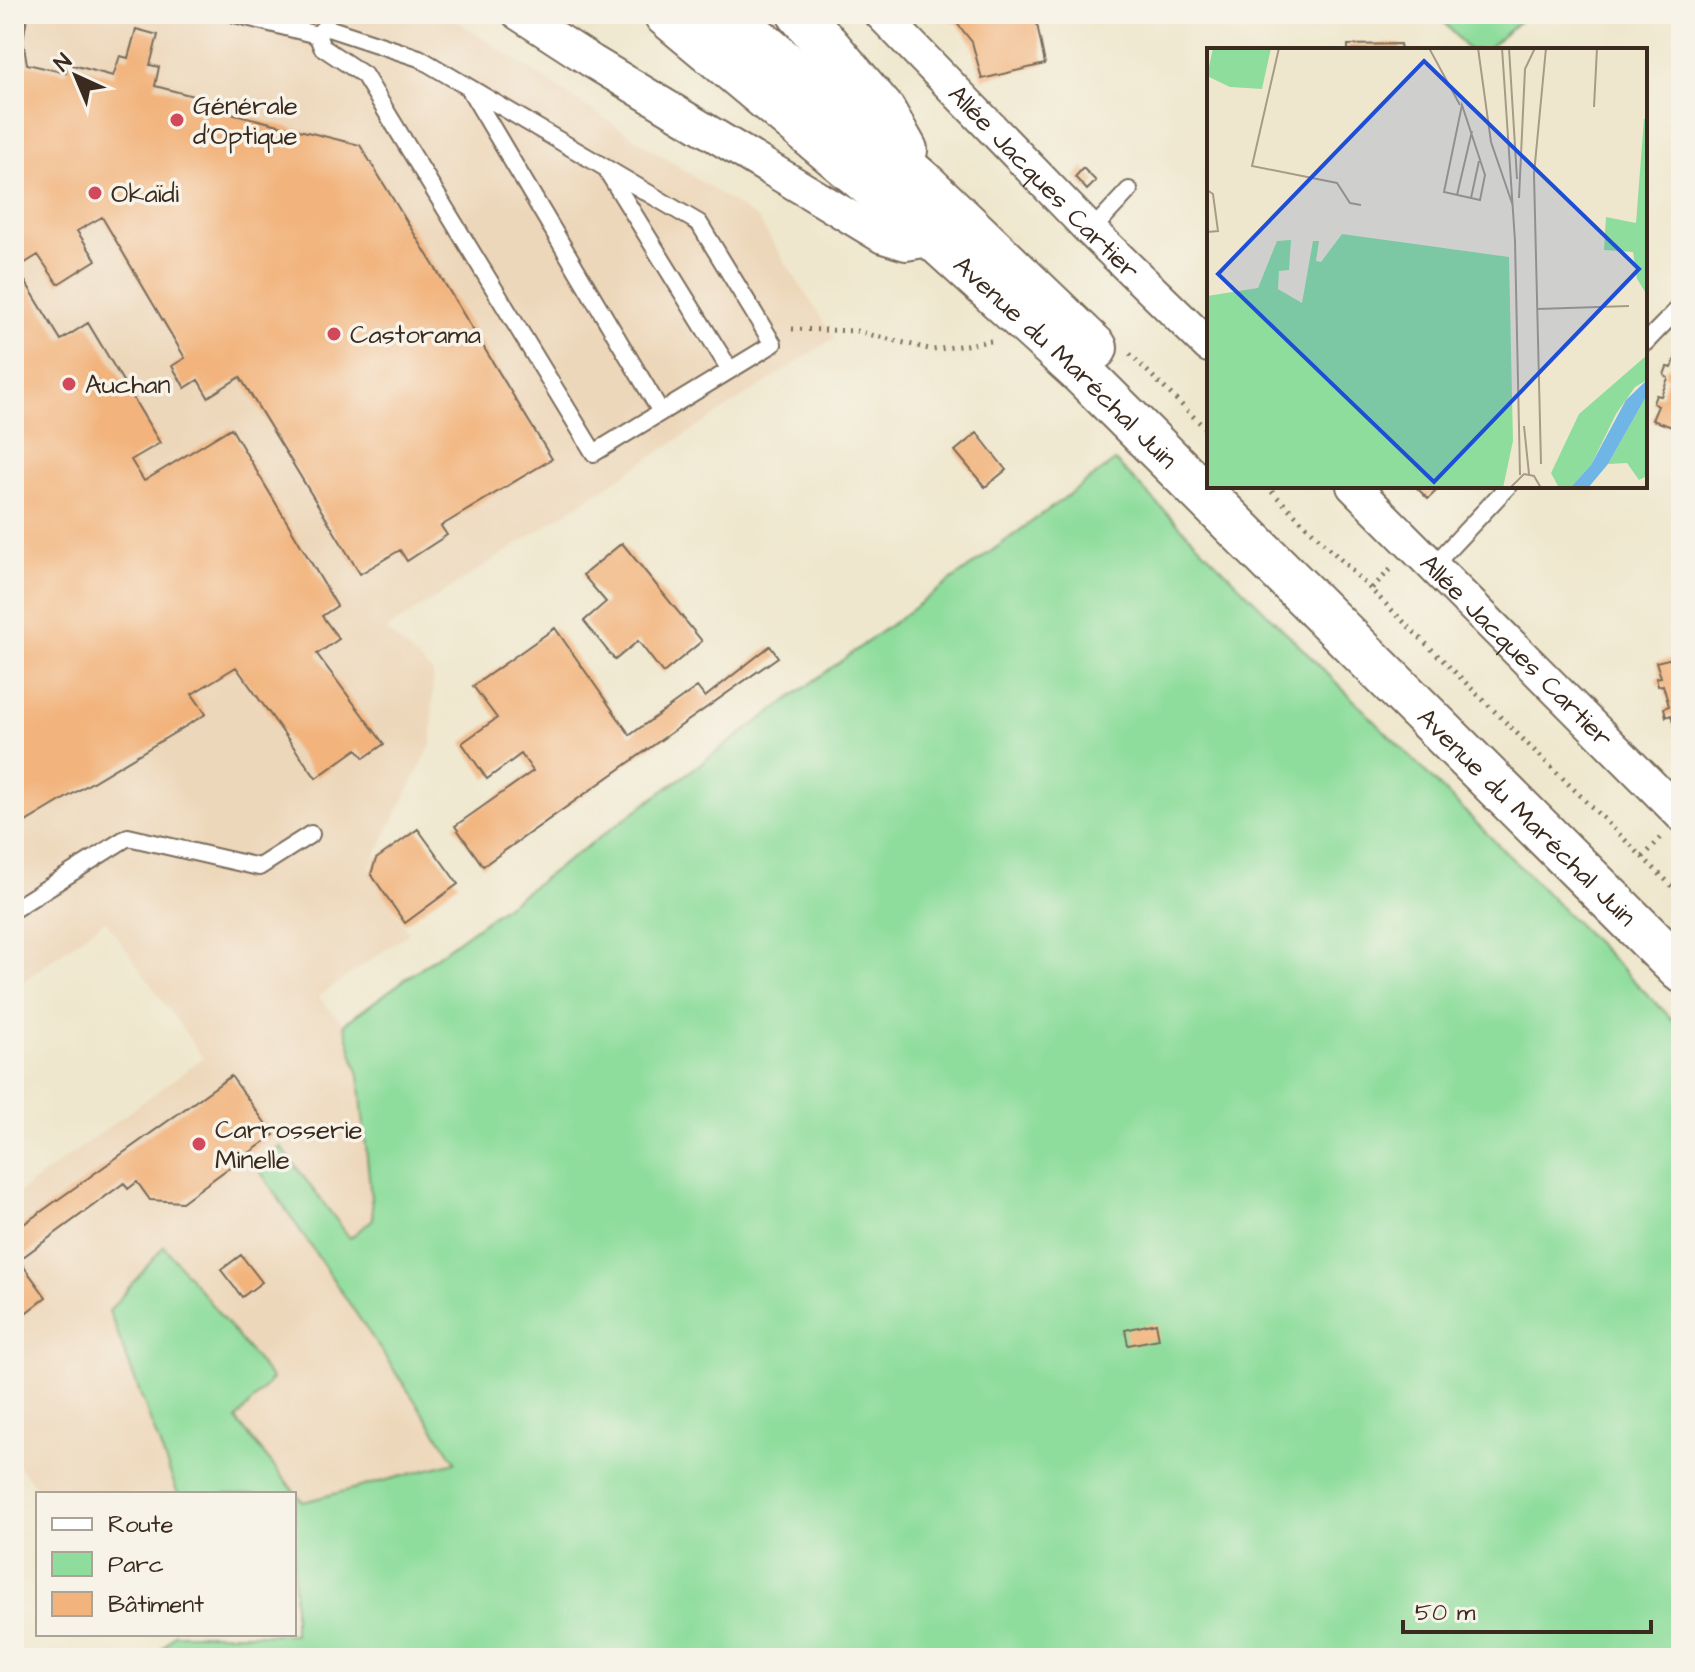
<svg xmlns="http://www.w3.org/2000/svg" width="1695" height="1672" font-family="'Architects Daughter',sans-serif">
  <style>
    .built { fill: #edd7ba }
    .green { fill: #8edd9c; stroke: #64845d; stroke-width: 2 }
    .building { fill: #f2b37c }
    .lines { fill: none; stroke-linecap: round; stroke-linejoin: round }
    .service-casing { stroke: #7a6c5b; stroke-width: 20 }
    .minor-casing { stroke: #7a6c5b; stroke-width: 36 }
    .secondary-casing { stroke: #7a6c5b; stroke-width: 48 }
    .path { stroke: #7a6c5b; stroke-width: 5; stroke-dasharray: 2 6; stroke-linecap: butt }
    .service { stroke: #fff; stroke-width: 16 }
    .minor { stroke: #fff; stroke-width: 32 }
    .secondary { stroke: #fff; stroke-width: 44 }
    .poi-dot { fill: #d1495b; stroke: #f7f3e8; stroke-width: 3 }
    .labels { text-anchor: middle; stroke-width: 7; stroke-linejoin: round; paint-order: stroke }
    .poi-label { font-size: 26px; fill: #3b2a1e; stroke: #f7f3e8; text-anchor: start }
    .street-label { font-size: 26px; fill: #3b2a1e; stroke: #f7f3e8 }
    .inset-road { fill: none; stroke: #a79b87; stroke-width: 2 }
    .view { fill: #1d4ed8; fill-opacity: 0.15; stroke: #1d4ed8; stroke-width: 4 }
    .inset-edge { fill: none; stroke: #3b2a1e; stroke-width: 4 }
  </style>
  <rect width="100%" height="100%" fill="#f7f3e8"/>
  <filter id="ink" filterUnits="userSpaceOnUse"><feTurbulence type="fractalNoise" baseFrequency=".0125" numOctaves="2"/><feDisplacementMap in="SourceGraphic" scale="16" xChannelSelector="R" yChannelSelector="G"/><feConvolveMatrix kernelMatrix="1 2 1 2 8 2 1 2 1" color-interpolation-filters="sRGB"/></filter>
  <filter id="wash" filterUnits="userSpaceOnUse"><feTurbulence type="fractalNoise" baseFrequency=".006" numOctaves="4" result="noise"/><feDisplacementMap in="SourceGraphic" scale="32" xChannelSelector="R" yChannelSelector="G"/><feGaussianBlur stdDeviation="1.8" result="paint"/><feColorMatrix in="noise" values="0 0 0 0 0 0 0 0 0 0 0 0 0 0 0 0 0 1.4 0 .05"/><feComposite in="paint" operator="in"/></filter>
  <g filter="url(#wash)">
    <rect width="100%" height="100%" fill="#efe7cd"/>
    <path class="built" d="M 14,14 L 446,14 L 758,219 L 834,338 L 386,630 L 433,673 L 432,743 L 369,868 L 409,933 L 318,997 L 344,1024 L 359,1075 L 374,1219 L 323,1264 L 456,1462 L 303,1502 L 294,1510 L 294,1494 L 42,1494 L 14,1461 L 14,1196 L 203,1058 L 105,920 L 14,988 Z"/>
    <path class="green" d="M 1437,14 L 1528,14 L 1486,50 L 1468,50 Z
      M 1115,461 L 1681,1028 L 1681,1658 L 155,1658 L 174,1634 L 294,1634 L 294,1494 L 178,1494 L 109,1311 L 164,1246 L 272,1379 L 236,1420 L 303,1502 L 456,1462 L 256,1165 L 281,1147 L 350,1238 L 373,1219 L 359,1075 L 344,1024 Z"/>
    <g id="blocks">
      <path class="building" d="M 14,14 L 27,17 L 23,41 L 27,64 L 66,73 L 69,64 L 113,76 L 120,56 L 128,58 L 136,29 L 158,35 L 150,65 L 159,67 L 155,86 L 201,98 L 198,105 L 360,145 L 552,459 L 441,526 L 447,535 L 407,561 L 400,550 L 360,574 L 240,377 L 208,397 L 198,380 L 185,388 L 172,366 L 185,358 L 102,217 L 77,231 L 96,260 L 58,284 L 38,255 L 17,268 L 61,340 L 88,323 L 160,443 L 131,460 L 144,481 L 231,428 L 337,606 L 322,616 L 339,639 L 317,654 L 384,744 L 364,758 L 357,749 L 316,778 L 236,667 L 192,694 L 206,714 L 14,829 Z
        M 928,14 L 1035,14 L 1045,64 L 982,79 L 972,42 L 956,22 Z
        M 1400,44 L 1401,50 L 1348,50 L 1348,45 Z
        M 1083,168 L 1096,181 L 1087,190 L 1075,177 Z
        M 1677,353 L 1681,355 L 1681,430 L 1652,420 L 1658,406 L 1653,403 L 1656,395 L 1661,396 L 1668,378 L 1664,375 L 1667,367 L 1672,368 Z
        M 977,433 L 1006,470 L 985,487 L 955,451 Z
        M 1415,486 L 1441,486 L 1428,499 Z
        M 622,543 L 702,641 L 663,673 L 638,641 L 615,660 L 584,621 L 606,602 L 583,575 Z
        M 555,628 L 630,735 L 697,687 L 705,697 L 770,646 L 778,657 L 483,866 L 455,826 L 533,771 L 521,754 L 487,779 L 462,743 L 497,718 L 473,686 Z
        M 1681,656 L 1681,730 L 1676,731 L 1671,715 L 1666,717 L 1664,708 L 1669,706 L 1663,685 L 1658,686 L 1656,678 L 1661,677 L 1656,662 Z
        M 418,829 L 458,884 L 405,923 L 371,874 L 376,859 Z
        M 14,834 L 24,850 L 14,856 Z
        M 231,1076 L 274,1135 L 182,1202 L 150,1200 L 137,1182 L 128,1189 L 124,1183 L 19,1260 L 46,1297 L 14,1322 L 14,1231 Z
        M 241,1255 L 262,1282 L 242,1297 L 221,1270 Z
        M 1156,1323 L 1159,1339 L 1128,1345 L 1125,1330 Z"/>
    </g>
  </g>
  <g filter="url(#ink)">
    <use href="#blocks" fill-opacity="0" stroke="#7a6c5b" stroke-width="2"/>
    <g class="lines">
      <defs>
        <path id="service" d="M 235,14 L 317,35
          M 325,27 L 419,58 L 699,223 L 773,344 L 594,453 L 364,75 L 322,47 L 317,35 Z
          M 470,90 L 661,412
          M 609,174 L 730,370
          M 1091,231 L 1129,190
          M 1645,343 L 1681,306
          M 1434,565 L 1508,486
          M 14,909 L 128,837 L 259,867 L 311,834"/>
        <g id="minor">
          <path d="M 519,14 L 593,62 L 883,237 L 906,244 L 935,239"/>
          <path id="s1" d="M 881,14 L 1091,231 L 1209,346"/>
          <path id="s2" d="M 1353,486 L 1681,815"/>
        </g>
        <g id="secondary">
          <path id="s3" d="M 666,14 L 935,239 L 1082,373 L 1681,970"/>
          <path d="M 728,14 L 924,184 L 1095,348"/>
          <path d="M 800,14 L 883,111 L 905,150"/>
        </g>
      </defs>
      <use href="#service" class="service-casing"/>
      <use href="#minor" class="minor-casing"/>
      <use href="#secondary" class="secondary-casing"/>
      <path class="path" d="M 792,329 L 856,331 L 933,350 L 991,341
        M 1130,354 L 1209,432
        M 1266,486 L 1681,895
        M 1372,588 L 1391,569
        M 1643,857 L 1661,838"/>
      <use href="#service" class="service"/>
      <use href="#minor" class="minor"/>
      <use href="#secondary" class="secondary"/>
    </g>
  </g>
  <g class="poi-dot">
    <circle cx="177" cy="120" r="8"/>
    <circle cx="95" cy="193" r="8"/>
    <circle cx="334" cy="334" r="8"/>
    <circle cx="69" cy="384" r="8"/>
    <circle cx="199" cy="1144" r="8"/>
  </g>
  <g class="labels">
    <g class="poi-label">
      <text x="193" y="114">Générale<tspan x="193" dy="30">d'Optique</tspan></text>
      <text x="111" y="202">Okaïdi</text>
      <text x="350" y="343">Castorama</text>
      <text x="85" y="393">Auchan</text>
      <text x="215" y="1138">Carrosserie<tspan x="215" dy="30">Minelle</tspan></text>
    </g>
    <g class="street-label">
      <text dy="9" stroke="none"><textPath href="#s1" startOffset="234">Allée Jacques Cartier</textPath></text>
      <text dy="9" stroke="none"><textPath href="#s3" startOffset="530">Avenue du Maréchal Juin</textPath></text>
      <text dy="9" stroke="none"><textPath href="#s2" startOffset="232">Allée Jacques Cartier</textPath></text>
      <text dy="9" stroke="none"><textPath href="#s3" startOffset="1178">Avenue du Maréchal Juin</textPath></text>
    </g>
  </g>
  <g transform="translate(1207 48)">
    <rect width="440" height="440" fill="#efe7cd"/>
    <path d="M 6,0 L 64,0 L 55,41 L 23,39 L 0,28 ZM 437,71 L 440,71 L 440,247 L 430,231 L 426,204 L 397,202 L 399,169 L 429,175 ZM 135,186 L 302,209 L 306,393 L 296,440 L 0,440 L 0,248 L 51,240 L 70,193 L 84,192 L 82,222 L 72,223 L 71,241 L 95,255 L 106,193 L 112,193 L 109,213 L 114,214 ZM 440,307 L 440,332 L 428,339 L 409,366 L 384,417 L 363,440 L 352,440 L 344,425 L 372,366 ZM 440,347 L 440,428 L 432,432 L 420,415 L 401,416 Z" fill="#8edd9c"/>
    <path d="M 440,332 L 440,347 L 401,416 L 381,440 L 363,440 L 384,417 L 419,352 Z" fill="#6fb6e6"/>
    <path class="inset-road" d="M 72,0 L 45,118 L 130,135 L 143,155 L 154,157M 222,0 L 253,57M 271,0 L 284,94 L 306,158M 295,0 L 308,193 L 313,427M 302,0 L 310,131M 255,57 L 278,127 L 273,152 L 237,144 ZM 387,59 L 390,0M 0,142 L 6,146 L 11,183 L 0,184M 250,147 L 265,83M 264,150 L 272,113M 312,150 L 318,21 L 328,0M 330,261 L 422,258M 317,378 L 322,426M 334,416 L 327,126 L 339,0M 303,440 L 317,426 L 327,428 L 334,440"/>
    <path class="view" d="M 217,13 L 432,221 L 227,434 L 11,226 Z"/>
    <rect width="440" height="440" class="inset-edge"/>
  </g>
  <rect width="1695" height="1672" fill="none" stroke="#f7f3e8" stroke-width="48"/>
  <rect x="36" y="1492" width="260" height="144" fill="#f7f3e8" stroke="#aca397" stroke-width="2"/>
  <rect x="52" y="1518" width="40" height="12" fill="#ffffff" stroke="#aca397" stroke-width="2"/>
  <text x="108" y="1532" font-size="24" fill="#3b2a1e">Route</text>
  <rect x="52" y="1552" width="40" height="24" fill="#8edd9c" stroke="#aca397" stroke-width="2"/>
  <text x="108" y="1572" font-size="24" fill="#3b2a1e">Parc</text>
  <rect x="52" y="1592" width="40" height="24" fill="#f2b37c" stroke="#aca397" stroke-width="2"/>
  <text x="108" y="1612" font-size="24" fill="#3b2a1e">Bâtiment</text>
  <g transform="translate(76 76) rotate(316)" stroke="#f7f3e8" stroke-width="6" paint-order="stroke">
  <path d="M0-6L14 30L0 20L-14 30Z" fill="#3b2a1e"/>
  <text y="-12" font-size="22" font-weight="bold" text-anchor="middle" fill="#3b2a1e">N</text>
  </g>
  <path d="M1403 1620v12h248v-12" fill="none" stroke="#3b2a1e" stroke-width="4"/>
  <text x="1415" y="1620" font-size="24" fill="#3b2a1e" stroke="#f7f3e8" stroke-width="6" paint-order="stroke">50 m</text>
</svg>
